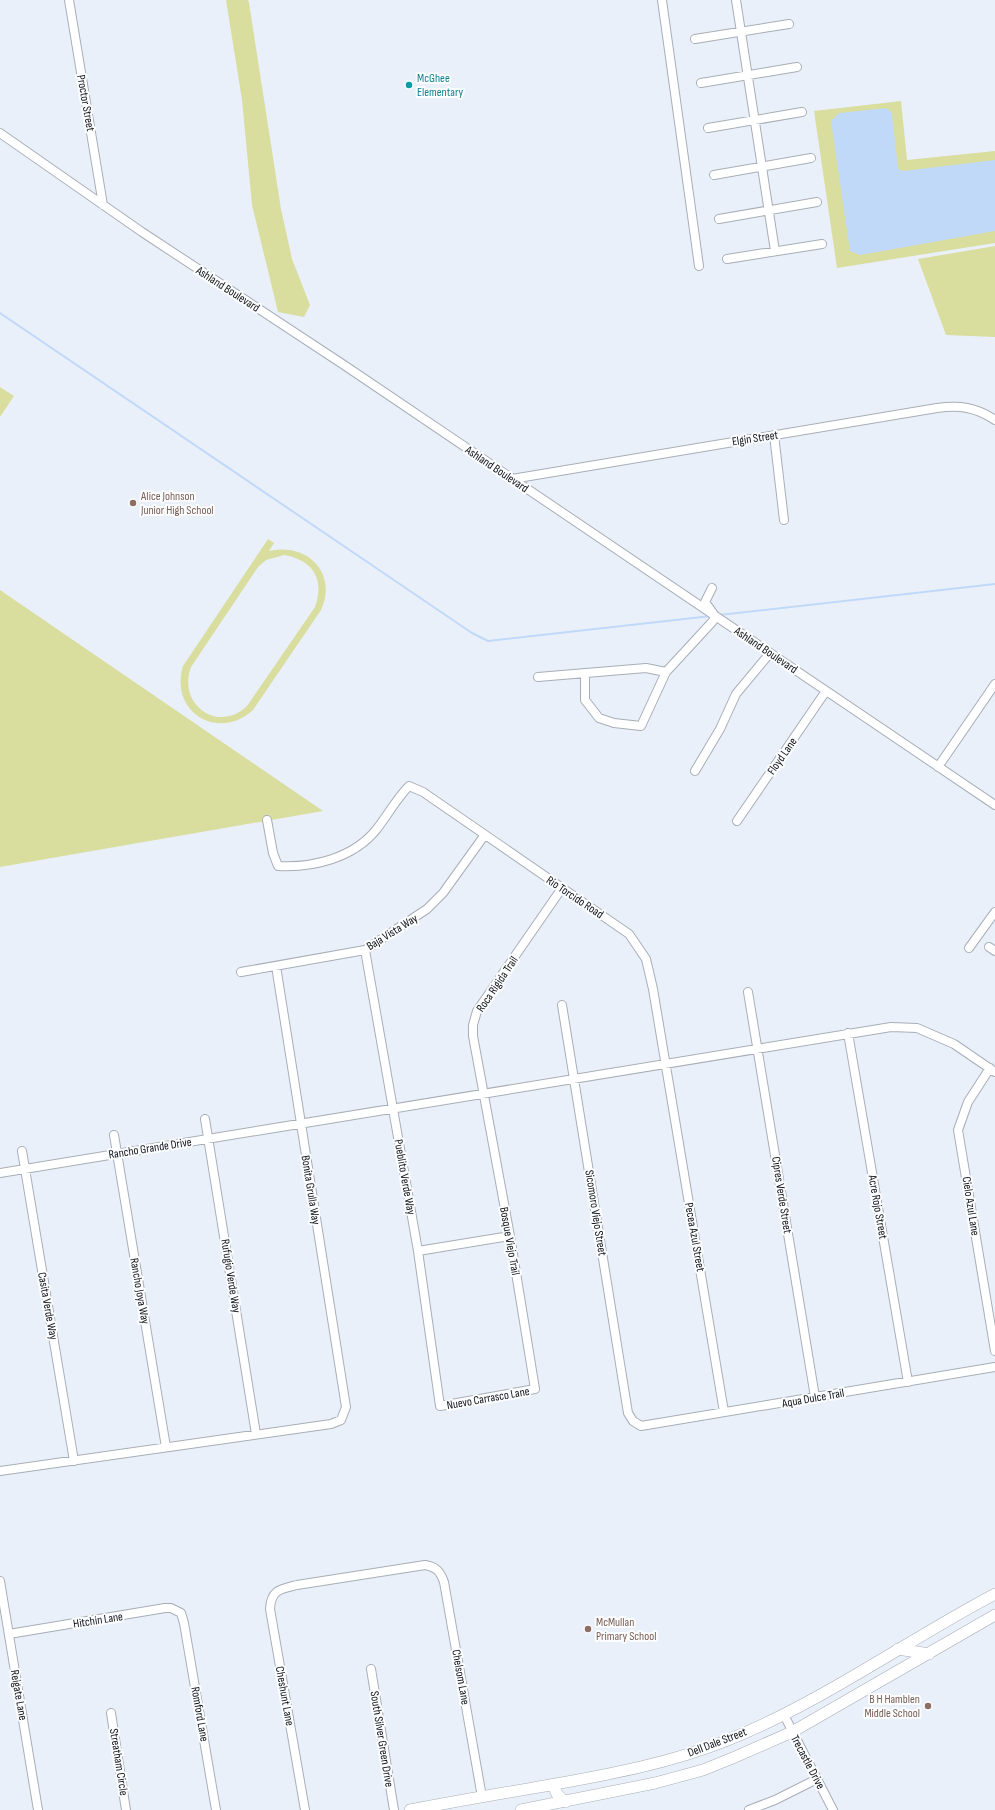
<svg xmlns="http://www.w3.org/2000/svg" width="995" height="1810" font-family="'Sofia Sans Condensed',sans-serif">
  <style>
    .green { fill: #d9dd9e; fill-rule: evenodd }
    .water { fill: #c1d9f9 }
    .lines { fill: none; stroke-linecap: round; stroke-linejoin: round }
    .stream { stroke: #c1d9f9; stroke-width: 2 }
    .minor-casing { stroke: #a8aeb7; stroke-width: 10 }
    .major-casing { stroke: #a8aeb7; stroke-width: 12 }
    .minor { stroke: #fff; stroke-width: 8 }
    .major { stroke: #fff; stroke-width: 11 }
    .culture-dot { fill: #0f9aa8; stroke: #fcfdff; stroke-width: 1.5 }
    .education-dot { fill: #8d6e63; stroke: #fcfdff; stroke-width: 1.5 }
    .labels { text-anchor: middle; stroke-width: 4; stroke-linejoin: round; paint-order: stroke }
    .culture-label { font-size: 12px; fill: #0d838f; stroke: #fcfdff; text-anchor: start }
    .street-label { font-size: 12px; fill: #0f1114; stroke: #fcfdff }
    .education-label { font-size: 12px; fill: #785e54; stroke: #fcfdff; text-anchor: start }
  </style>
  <rect width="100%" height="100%" fill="#eaf0fa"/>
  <path class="green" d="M 226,0 L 248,0 L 249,3 L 281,209 L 292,259 L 310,305 L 304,317 L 278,312 L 252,205 L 242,100 Z
    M 901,101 L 907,160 L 995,151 L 995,243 L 837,268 L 814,111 Z
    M 995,246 L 995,337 L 946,335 L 918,259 Z
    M 0,387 L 14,396 L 0,417 Z
    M 268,539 L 274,543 L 269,551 C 307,542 338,573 321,610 L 253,710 C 218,742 169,712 183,666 ZM 284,555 C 313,560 325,579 315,607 L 247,706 C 218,734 177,704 191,667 L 258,567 L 266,560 Z
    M 0,590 L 323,811 L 0,867 Z"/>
  <path class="water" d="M 887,108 L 892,113 L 898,169 L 903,171 L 995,160 L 995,231 L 860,255 L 850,251 L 831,121 L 839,113 Z"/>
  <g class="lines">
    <path class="stream" d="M 0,313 L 472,633 L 488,641 L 711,616
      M 719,615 L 995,584"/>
    <defs>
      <path id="minor" d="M 69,0 L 103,205
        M 662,0 L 699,266
        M 736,0 L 775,251
        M 695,39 L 789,24
        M 701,83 L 797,67
        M 708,128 L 802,112
        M 0,133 L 142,232 L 344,365 L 995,805
        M 714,175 L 811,158
        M 719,219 L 817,202
        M 727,259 L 822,244
        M 774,435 L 784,520
        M 512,479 L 937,408 C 959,405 976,407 995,420
        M 585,673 L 585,700 L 599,718 L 614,723 L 641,726 L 666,672 L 713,621 L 715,616 L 705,602 L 712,588
        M 538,677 L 646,668 L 666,672
        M 938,767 L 995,684
        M 695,771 L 720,729 L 736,694 L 770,653
        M 267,820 L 273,853 L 278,866 C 313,868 353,858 376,830 C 388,815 396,799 409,786 L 423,792 L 629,934 L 646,959 L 653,989 L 724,1412
        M 737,821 L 826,691
        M 989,947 L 995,951
        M 969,948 L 995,912
        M 365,950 L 418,1251 L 440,1406 L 535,1389 L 510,1236 L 473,1036 L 473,1025 L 477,1011 L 562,888
        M 241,972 L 365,950 L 427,909 L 443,893 L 484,836
        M 748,992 L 815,1397
        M 562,1005 L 628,1413 L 633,1421 L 641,1426 L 995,1367
        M 848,1033 L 908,1382
        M 990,1068 L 968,1102 L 958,1130 L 995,1351
        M 205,1119 L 256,1434
        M 114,1135 L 166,1447
        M 22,1151 L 74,1461
        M 0,1173 L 891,1027 L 917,1028 L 954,1044 L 995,1072
        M 418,1251 L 510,1236
        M 0,1471 L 331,1424 L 341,1420 L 346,1407 L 276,966
        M 0,1581 L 38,1810
        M 9,1634 L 165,1608 L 171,1608 L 181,1613 L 184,1623 L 216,1810
        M 371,1669 L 394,1810
        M 111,1713 L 126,1810
        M 784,1715 L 833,1810
        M 305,1810 L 270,1609 C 271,1590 280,1589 297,1585 L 425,1565 C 436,1567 440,1571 444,1582 L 482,1797
        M 749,1810 L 775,1800 L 817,1779"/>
      <path id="major" d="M 898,1649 L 929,1654
        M 553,1785 L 557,1794 L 565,1802
        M 410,1810 C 457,1801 504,1793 550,1785 C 611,1774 671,1763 728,1740 C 822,1702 906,1641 995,1594
        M 521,1810 L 655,1783 L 703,1770 L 735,1757 L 792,1732 L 995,1615"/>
    </defs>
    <use href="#minor" class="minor-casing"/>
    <use href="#major" class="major-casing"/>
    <use href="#minor" class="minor"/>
    <use href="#major" class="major"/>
  </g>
  <circle class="culture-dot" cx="409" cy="85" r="4"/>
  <g class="education-dot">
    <circle cx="133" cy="503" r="4"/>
    <circle cx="588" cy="1629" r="4"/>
    <circle cx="928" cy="1706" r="4"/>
  </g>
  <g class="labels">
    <g class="culture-label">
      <text x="417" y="82">McGhee<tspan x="417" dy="14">Elementary</tspan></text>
    </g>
    <g class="street-label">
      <text transform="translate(86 103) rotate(80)" y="4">Proctor Street</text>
      <text transform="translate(228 289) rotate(33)" y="4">Ashland Boulevard</text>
      <text transform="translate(755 438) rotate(-9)" y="4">Elgin Street</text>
      <text transform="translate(497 469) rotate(34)" y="4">Ashland Boulevard</text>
      <text transform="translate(766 650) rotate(34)" y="4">Ashland Boulevard</text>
      <text transform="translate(782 756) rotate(-55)" y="4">Floyd Lane</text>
      <text transform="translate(575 897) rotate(34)" y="4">Rio Torcido Road</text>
      <text transform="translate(392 932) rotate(-32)" y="4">Baja Vista Way</text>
      <text transform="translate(497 984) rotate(-56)" y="4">Roca Rigida Trail</text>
      <text transform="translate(150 1148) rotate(-9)" y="4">Rancho Grande Drive</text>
      <text transform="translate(405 1177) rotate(80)" y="4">Pueblito Verde Way</text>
      <text transform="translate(311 1190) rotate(81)" y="4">Bonita Grulla Way</text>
      <text transform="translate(782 1195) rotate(81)" y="4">Cipres Verde Street</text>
      <text transform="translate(971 1206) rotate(81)" y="4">Cielo Azul Lane</text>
      <text transform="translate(878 1207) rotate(80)" y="4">Acre Rojo Street</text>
      <text transform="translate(596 1213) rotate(81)" y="4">Sicomoro Viejo Street</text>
      <text transform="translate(695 1237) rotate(80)" y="4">Pecea Azul Street</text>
      <text transform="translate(510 1241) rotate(80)" y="4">Bosque Viejo Trail</text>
      <text transform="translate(231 1276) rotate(81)" y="4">Rufugio Verde Way</text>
      <text transform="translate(140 1291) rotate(80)" y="4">Rancho Joya Way</text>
      <text transform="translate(48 1306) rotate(80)" y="4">Casita Verde Way</text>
      <text transform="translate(488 1398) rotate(-10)" y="4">Nuevo Carrasco Lane</text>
      <text transform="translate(813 1398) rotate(-10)" y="4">Aqua Dulce Trail</text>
      <text transform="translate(98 1620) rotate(-9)" y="4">Hitchin Lane</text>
      <text transform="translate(461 1677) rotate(80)" y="4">Chelsom Lane</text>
      <text transform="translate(19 1695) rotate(80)" y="4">Reigate Lane</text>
      <text transform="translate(285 1696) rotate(80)" y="4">Cheshunt Lane</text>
      <text transform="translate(200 1714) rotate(80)" y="4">Romford Lane</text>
      <text transform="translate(382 1739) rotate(81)" y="4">South Silver Green Drive</text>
      <text transform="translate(717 1742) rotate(-21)" y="4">Dell Dale Street</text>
      <text transform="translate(119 1762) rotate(81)" y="4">Streatham Circle</text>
      <text transform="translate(808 1762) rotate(62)" y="4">Trecastle Drive</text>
    </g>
    <g class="education-label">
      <text x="141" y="500">Alice Johnson<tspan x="141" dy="14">Junior High School</tspan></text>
      <text x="596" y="1626">McMullan<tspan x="596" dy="14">Primary School</tspan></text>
      <text x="920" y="1703" text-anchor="end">B H Hamblen<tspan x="920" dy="14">Middle School</tspan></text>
    </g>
  </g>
</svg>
